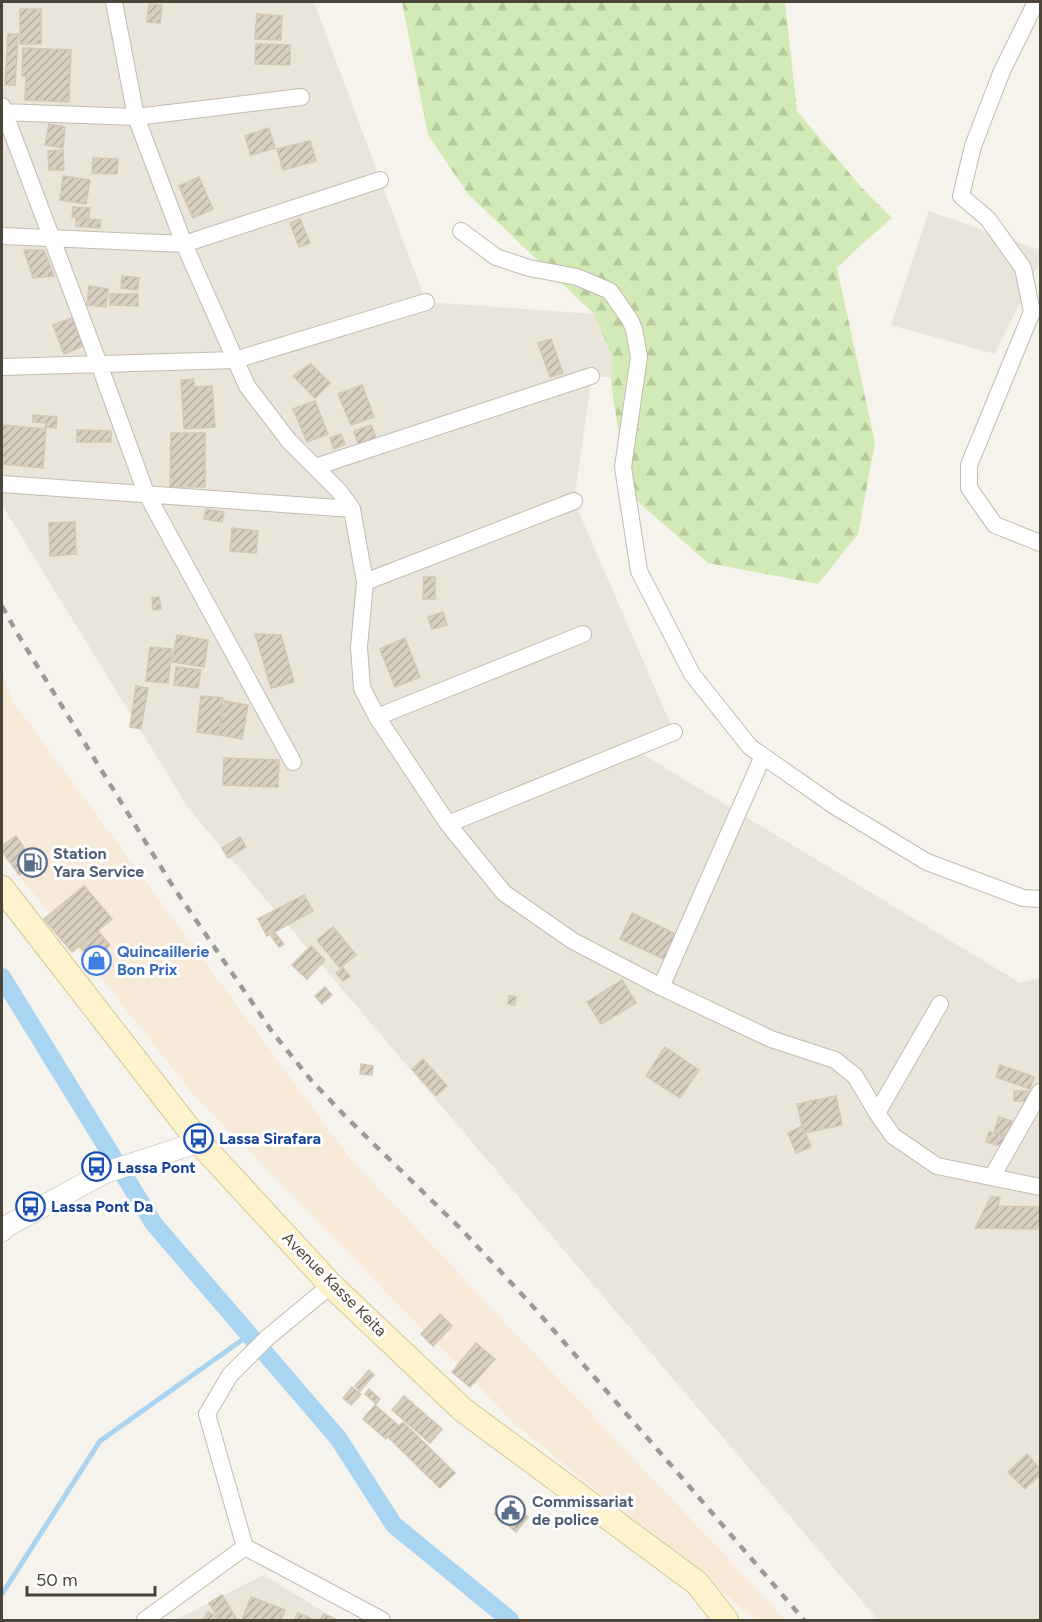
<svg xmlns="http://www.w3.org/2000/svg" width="1042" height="1622" font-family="Figtree,sans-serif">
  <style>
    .residential { fill: #eae5da }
    .commercial { fill: #f7ead8 }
    .forest { fill: url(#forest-firs) }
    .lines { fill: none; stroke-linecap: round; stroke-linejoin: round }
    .stream { stroke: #a9d4f2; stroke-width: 5 }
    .canal { stroke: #a9d4f2; stroke-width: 18 }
    .building { fill: url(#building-hatch); stroke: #d3c7b4; stroke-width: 1.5 }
    .minor-casing { stroke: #c2bbae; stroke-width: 18 }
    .tertiary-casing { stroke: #c2bbae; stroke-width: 22 }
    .secondary-casing { stroke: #d6c79b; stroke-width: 26 }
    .minor { stroke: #fff; stroke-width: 16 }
    .tertiary { stroke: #fff; stroke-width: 21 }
    .secondary { stroke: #fff3cd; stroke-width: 24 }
    .rail { stroke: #9a9a9a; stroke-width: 4.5; stroke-dasharray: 8 8; stroke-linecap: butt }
    .labels { text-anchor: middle; stroke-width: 6; stroke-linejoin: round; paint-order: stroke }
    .service-label { font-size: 16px; font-weight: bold; fill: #4e5e75; stroke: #fff; text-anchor: start }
    .shop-label { font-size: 16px; font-weight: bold; fill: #366cbe; stroke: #fff; text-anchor: start }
    .transit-label { font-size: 16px; font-weight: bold; fill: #164399; stroke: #fff; text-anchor: start }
    .street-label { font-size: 16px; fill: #4b4439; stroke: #fff }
  </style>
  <defs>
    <pattern id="forest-firs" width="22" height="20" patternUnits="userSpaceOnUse" patternTransform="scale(1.5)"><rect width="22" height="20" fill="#d2eab5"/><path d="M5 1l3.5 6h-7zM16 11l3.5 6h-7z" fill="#b6ca9c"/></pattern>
    <pattern id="building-hatch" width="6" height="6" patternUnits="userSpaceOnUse" patternTransform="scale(1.5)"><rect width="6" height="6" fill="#d8cfc1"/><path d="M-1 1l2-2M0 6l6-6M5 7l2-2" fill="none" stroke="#b1aa9e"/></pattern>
  </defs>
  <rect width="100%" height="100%" fill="#f6f3ec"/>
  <path class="residential" d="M 2,2 L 314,2 L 426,302 L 594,314 L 682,315 L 699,386 L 592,376 L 574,501 L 674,732 L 634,749 L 1020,983 L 1040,978 L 1040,1620 L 878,1620 L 189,809 L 2,505 Z
    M 929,211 L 1040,250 L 1040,262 L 995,354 L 891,325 Z
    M 264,1575 L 337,1620 L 175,1620 Z"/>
  <path class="commercial" d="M 2,672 L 14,703 L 349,1157 L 786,1620 L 757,1620 L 516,1425 L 194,1095 L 2,854 Z"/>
  <path class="forest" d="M 402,2 L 785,2 L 797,111 L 861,187 L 892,218 L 861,245 L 837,268 L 875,443 L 858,534 L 818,584 L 708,563 L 628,493 L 611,383 L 613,358 L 594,314 L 468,194 L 428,135 Z"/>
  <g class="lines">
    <path class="stream" d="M 2,1594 L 100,1441 L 249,1335"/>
    <path class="canal" d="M 2,977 L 154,1224 L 338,1438 L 394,1525 L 510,1620"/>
  </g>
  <path class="building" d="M 149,4 L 162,5 L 160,23 L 147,22 Z
    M 20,9 L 41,9 L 41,44 L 20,44 Z
    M 257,14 L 282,16 L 281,40 L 255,39 Z
    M 8,34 L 18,34 L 15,85 L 5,85 Z
    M 256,44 L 290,45 L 290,65 L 255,64 Z
    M 23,48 L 71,50 L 69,102 L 25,100 L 26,76 L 22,76 Z
    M 49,124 L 65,127 L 63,148 L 45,145 Z
    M 269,128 L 275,148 L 251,155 L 245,136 Z
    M 310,141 L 316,161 L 283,170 L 277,149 Z
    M 63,150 L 64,170 L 49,170 L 48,151 Z
    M 93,158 L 118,159 L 117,174 L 92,173 Z
    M 63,176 L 90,180 L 86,204 L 60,200 Z
    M 199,177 L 213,209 L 193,218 L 179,186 Z
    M 73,207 L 90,208 L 89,218 L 72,217 Z
    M 76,218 L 101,220 L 100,228 L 76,226 Z
    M 300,219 L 310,243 L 299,247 L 290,223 Z
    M 24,250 L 44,250 L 54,276 L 33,278 Z
    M 122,276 L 139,278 L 138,290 L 121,288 Z
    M 89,286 L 108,289 L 106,307 L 87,305 Z
    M 110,294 L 138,294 L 138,306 L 110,305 Z
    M 72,318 L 83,346 L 64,354 L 53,325 Z
    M 551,339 L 563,373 L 550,377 L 538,343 Z
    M 311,364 L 330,383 L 315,398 L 293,376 Z
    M 194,379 L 194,387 L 212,386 L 215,427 L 184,429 L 181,380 Z
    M 362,385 L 374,417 L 351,425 L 338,394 Z
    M 315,401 L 328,434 L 307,442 L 293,409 Z
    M 33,415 L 57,417 L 56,428 L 45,427 L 46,423 L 33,422 Z
    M 2,425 L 46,429 L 43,468 L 2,464 Z
    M 371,425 L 376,438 L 358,444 L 354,431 Z
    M 77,430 L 111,431 L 111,442 L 77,442 Z
    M 171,433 L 205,433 L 205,487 L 170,487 Z
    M 341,434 L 345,444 L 334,449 L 330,438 Z
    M 206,509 L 224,512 L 222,522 L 204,519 Z
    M 75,522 L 76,554 L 50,556 L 49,523 Z
    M 232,528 L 258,531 L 256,553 L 230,551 Z
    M 424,577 L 435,577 L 435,599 L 423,599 Z
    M 159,597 L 161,609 L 153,610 L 152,598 Z
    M 443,612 L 447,625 L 432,629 L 428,617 Z
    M 255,634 L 281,635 L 294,682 L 271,688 Z
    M 177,635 L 208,640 L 204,667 L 172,662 Z
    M 405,638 L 420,677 L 395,687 L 380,649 Z
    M 150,647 L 172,649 L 168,683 L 146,681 Z
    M 176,667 L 201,670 L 198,688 L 174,685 Z
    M 136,686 L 148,688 L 141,729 L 130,727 Z
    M 201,696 L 223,698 L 219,735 L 197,732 Z
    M 225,701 L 248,705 L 242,739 L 219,735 Z
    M 224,758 L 279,760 L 278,787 L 223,785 Z
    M 16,836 L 35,864 L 19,875 L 2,851 L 2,846 Z
    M 240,837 L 246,847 L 228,858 L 222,848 Z
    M 84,886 L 112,919 L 72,952 L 44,919 Z
    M 304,895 L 313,911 L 267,936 L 258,919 Z
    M 632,913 L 680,936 L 668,961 L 620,939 Z
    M 333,927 L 356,955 L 340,968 L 317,940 Z
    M 98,931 L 110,945 L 93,961 L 80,947 Z
    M 275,933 L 284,944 L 279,947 L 271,936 Z
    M 311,946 L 325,960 L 307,979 L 292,965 Z
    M 343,968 L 350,976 L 343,981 L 336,973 Z
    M 622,980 L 636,1003 L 601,1024 L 587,1002 Z
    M 325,987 L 332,995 L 322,1004 L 315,996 Z
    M 509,996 L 516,997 L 515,1005 L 508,1004 Z
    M 665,1047 L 699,1070 L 680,1098 L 646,1076 Z
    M 423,1059 L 447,1086 L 436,1096 L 412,1069 Z
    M 361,1064 L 373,1066 L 372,1075 L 360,1074 Z
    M 1000,1065 L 1034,1077 L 1030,1089 L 996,1077 Z
    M 1014,1091 L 1029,1091 L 1029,1101 L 1014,1101 Z
    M 836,1096 L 842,1125 L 804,1133 L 797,1104 Z
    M 999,1117 L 1012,1121 L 1008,1136 L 994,1132 Z
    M 802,1126 L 811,1147 L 796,1153 L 788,1133 Z
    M 989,1132 L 1004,1136 L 1001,1146 L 986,1142 Z
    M 991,1197 L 1000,1197 L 998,1206 L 1040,1207 L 1040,1222 L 1037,1229 L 975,1228 Z
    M 440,1314 L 452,1326 L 433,1346 L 421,1334 Z
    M 476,1343 L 495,1359 L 470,1387 L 452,1372 Z
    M 369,1370 L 374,1375 L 360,1391 L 355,1386 Z
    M 352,1387 L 361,1394 L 351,1405 L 343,1398 Z
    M 369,1389 L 380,1399 L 376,1404 L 365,1394 Z
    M 404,1396 L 442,1429 L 430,1443 L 392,1410 Z
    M 375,1405 L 398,1425 L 386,1439 L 363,1419 Z
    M 403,1422 L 455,1473 L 440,1488 L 388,1437 Z
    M 1027,1454 L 1040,1469 L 1040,1475 L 1025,1489 L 1008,1472 Z
    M 502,1505 L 515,1517 L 521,1511 L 528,1517 L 516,1532 L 494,1514 Z
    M 222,1595 L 237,1620 L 220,1620 L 209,1603 Z
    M 251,1597 L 285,1610 L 281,1620 L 242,1620 Z
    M 208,1612 L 223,1620 L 203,1620 Z
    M 298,1613 L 315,1620 L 294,1620 Z
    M 324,1614 L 337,1620 L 320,1620 Z"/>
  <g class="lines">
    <defs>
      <path id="minor" d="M 114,2 L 136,117 L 184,244 L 247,386 L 289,441 L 339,491 L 352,509 L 365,582 L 359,647 L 362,688 L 377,717 L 448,824 L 504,893 L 573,941 L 661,987 L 771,1039 L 835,1060 L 855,1076 L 877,1113 L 893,1136 L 937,1166 L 1040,1187
        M 1036,2 L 1002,71 L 973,146 L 961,196 L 988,219 L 1023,268 L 1032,312 L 969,465 L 969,488 L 995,525 L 1040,543
        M 2,106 L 99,364 L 146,493 L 293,762
        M 2,112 L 136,117 L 301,97
        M 461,231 L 496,257 L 529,268 L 577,277 L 610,291 L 630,320 L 634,329 L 639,357 L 623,467 L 639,571 L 692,674 L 750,747 L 836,807 L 927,862 L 1023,898 L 1040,899
        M 2,236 L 184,244 L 380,180
        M 2,367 L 235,360 L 426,302
        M 315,467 L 591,376
        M 2,484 L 352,509
        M 365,582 L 574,501
        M 377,717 L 583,634
        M 448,824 L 674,732
        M 661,987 L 763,756
        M 877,1113 L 940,1004
        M 992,1177 L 1040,1092
        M 331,1285 L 267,1338 L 230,1375 L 207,1414 L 245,1547 L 382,1620
        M 145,1620 L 245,1547"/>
      <path id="tertiary" d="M 2,1231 L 5,1227 L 104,1173 L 199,1142"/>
      <path id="secondary" d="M 2,888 L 199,1142 L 331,1285 L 463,1410 L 697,1583 L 726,1620"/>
    </defs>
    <use href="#minor" class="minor-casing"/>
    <use href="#tertiary" class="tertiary-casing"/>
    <use href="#secondary" class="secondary-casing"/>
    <use href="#minor" class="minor"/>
    <use href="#tertiary" class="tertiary"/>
    <use href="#secondary" class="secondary"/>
    <path class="rail" d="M 2,606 L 17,633 L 172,885 L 273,1033 L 311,1080 L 346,1117 L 461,1229 L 529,1302 L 677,1472 L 804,1620"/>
  </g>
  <defs>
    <symbol id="fuel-ring" viewBox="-11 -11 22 22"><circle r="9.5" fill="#fff" stroke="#5c6f8a" stroke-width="1.5"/><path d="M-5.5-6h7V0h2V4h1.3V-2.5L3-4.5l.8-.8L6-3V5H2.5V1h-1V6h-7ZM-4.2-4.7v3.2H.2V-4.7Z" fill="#5c6f8a"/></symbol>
    <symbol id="shop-ring" viewBox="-11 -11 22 22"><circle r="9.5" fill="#fff" stroke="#3f7fe0" stroke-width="1.5"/><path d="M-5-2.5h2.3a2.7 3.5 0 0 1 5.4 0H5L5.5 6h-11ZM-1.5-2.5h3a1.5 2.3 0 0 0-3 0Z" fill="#3f7fe0"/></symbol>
    <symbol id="bus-ring" viewBox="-11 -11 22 22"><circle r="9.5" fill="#fff" stroke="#1a4fb4" stroke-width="1.5"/><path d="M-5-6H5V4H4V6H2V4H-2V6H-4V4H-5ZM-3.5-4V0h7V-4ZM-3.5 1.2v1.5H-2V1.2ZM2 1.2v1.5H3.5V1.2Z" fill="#1a4fb4"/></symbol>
    <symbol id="civic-ring" viewBox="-11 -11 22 22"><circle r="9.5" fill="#fff" stroke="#5c6f8a" stroke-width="1.5"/><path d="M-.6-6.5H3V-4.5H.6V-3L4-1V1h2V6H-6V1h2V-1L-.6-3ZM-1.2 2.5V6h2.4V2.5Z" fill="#5c6f8a"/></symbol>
  </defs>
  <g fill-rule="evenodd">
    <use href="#fuel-ring" x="16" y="846" width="33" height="33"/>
    <use href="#shop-ring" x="80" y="944" width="33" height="33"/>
    <use href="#bus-ring" x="182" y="1122" width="33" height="33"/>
    <use href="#bus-ring" x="80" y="1150" width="33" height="33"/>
    <use href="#bus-ring" x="14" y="1190" width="33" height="33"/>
    <use href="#civic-ring" x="494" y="1494" width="33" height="33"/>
  </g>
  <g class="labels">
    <g class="service-label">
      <text x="53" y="859">Station<tspan x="53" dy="18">Yara Service</tspan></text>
      <text x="532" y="1507">Commissariat<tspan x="532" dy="18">de police</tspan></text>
    </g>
    <g class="shop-label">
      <text x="117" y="957">Quincaillerie<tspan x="117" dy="18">Bon Prix</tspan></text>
    </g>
    <g class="transit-label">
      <text x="219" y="1144">Lassa Sirafara</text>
      <text x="117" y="1173">Lassa Pont</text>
      <text x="51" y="1212">Lassa Pont Da</text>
    </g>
    <g class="street-label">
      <text transform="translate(335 1284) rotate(45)" y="6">Avenue Kasse Keita</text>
    </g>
  </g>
  <rect width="1042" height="1622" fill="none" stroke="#4b4439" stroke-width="6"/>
  <path d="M27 1586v9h128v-9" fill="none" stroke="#4b4439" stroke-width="3"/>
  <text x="36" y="1586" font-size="18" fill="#4b4439" stroke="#ffffff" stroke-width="4.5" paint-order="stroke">50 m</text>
</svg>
